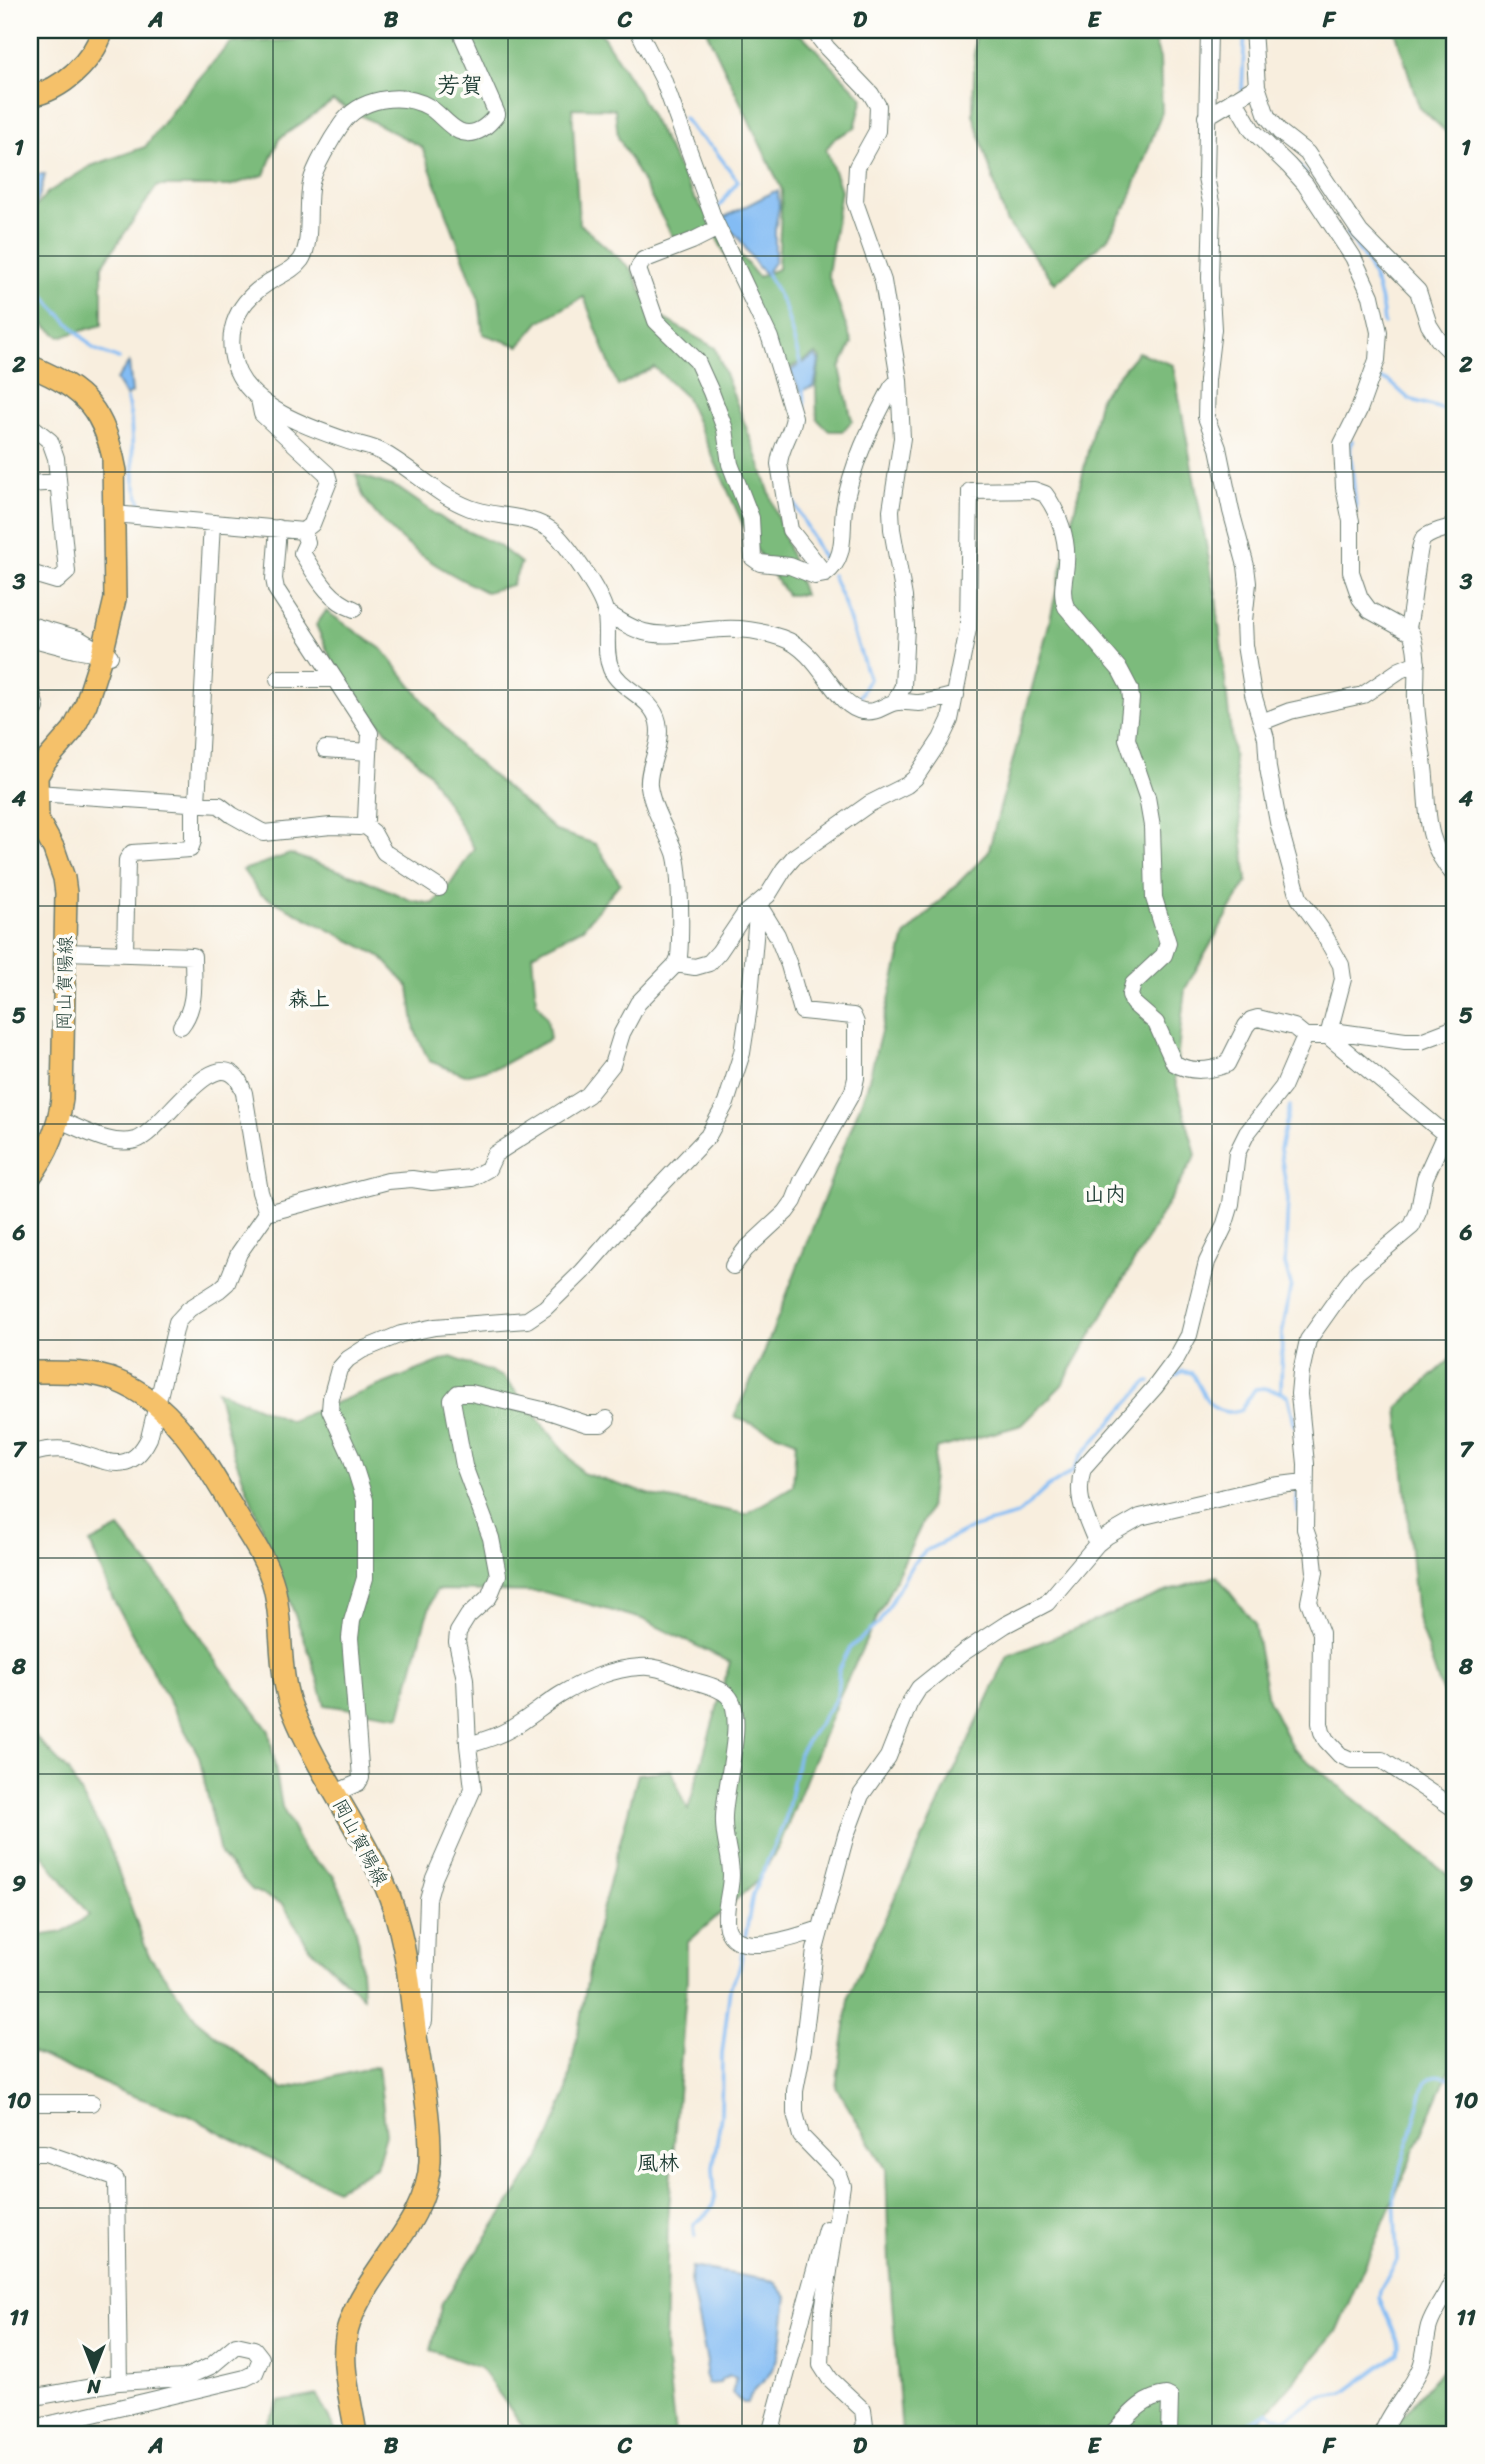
<svg xmlns="http://www.w3.org/2000/svg" width="1485" height="2464" font-family="Sriracha,'Klee One',sans-serif">
  <style>
    .forest { fill: #7cbb7b; stroke: #4e7c58; stroke-width: 2 }
    .water { fill: #83bcf4; stroke: #517c94; stroke-width: 2 }
    .lines { fill: none; stroke-linecap: round; stroke-linejoin: round }
    .stream { stroke: #83bcf4; stroke-width: 3.5 }
    .minor-casing { stroke: #6b7b70; stroke-width: 18 }
    .major-casing { stroke: #6b7b70; stroke-width: 24 }
    .minor { stroke: #fff; stroke-width: 16 }
    .major { stroke: #f5c16b; stroke-width: 21 }
    .grid { fill: none; stroke: #1f3d34; stroke-width: 2; stroke-opacity: 0.55 }
    .labels { text-anchor: middle; stroke-width: 7; stroke-linejoin: round; paint-order: stroke }
    .street-label { font-size: 19px; fill: #1f3d34; stroke: #fdfcf7 }
    .neighbourhood-label { font-size: 21px; font-weight: bold; fill: #1f3d34; stroke: #fdfcf7 }
    .quarter-label { font-size: 23px; font-weight: bold; fill: #1f3d34; stroke: #fdfcf7 }
    .neatline { fill: none; stroke: #1f3d34; stroke-width: 2.5 }
    .grid-label { font-size: 23px; text-anchor: middle; font-weight: bold; fill: #1f3d34 }
  </style>
  <rect width="100%" height="100%" fill="#fdfcf7"/>
  <filter id="ink" filterUnits="userSpaceOnUse"><feTurbulence type="fractalNoise" baseFrequency=".0143" numOctaves="2"/><feDisplacementMap in="SourceGraphic" scale="14" xChannelSelector="R" yChannelSelector="G"/><feConvolveMatrix kernelMatrix="1 2 1 2 8 2 1 2 1" color-interpolation-filters="sRGB"/></filter>
  <filter id="wash" filterUnits="userSpaceOnUse"><feTurbulence type="fractalNoise" baseFrequency=".00686" numOctaves="4" result="noise"/><feDisplacementMap in="SourceGraphic" scale="28" xChannelSelector="R" yChannelSelector="G"/><feGaussianBlur stdDeviation="1.57" result="paint"/><feColorMatrix in="noise" values="0 0 0 0 0 0 0 0 0 0 0 0 0 0 0 0 0 1.4 0 .05"/><feComposite in="paint" operator="in"/></filter>
  <g filter="url(#wash)">
    <rect width="100%" height="100%" fill="#f8eede"/>
    <path class="forest" d="M 314,30 L 599,30 L 636,88 L 695,199 L 758,277 L 778,269 L 782,190 L 706,30 L 783,30 L 803,36 L 863,98 L 855,128 L 835,138 L 826,149 L 841,190 L 828,274 L 852,343 L 840,368 L 852,421 L 843,431 L 829,431 L 817,419 L 816,389 L 820,358 L 816,354 L 786,370 L 712,229 L 686,241 L 674,239 L 618,137 L 615,109 L 572,108 L 579,223 L 632,270 L 652,312 L 715,348 L 755,450 L 804,595 L 787,595 L 750,540 L 686,397 L 654,367 L 618,386 L 584,297 L 539,322 L 519,346 L 483,334 L 479,300 L 422,147 L 333,101 L 279,139 L 264,175 L 229,186 L 157,186 L 102,266 L 102,325 L 60,337 L 42,323 L 30,294 L 30,215 L 47,193 L 91,166 L 145,147 L 178,103 L 230,43 L 296,40 Z
      M 975,30 L 1151,30 L 1160,59 L 1162,112 L 1128,203 L 1107,239 L 1055,283 L 1006,221 L 973,114 Z
      M 1395,30 L 1455,30 L 1455,140 L 1419,107 Z
      M 1138,352 L 1173,365 L 1216,597 L 1247,881 L 1185,989 L 1175,1079 L 1196,1155 L 1062,1385 L 1022,1425 L 936,1449 L 929,1509 L 840,1695 L 779,1846 L 758,1880 L 687,1943 L 687,1979 L 668,2221 L 665,2345 L 675,2434 L 523,2434 L 525,2429 L 480,2368 L 431,2350 L 442,2303 L 540,2158 L 566,2096 L 596,1933 L 638,1774 L 671,1770 L 688,1810 L 730,1662 L 642,1619 L 544,1592 L 436,1590 L 426,1618 L 400,1716 L 325,1705 L 312,1660 L 233,1452 L 217,1390 L 290,1421 L 451,1357 L 504,1377 L 582,1473 L 658,1497 L 746,1514 L 793,1486 L 796,1441 L 734,1417 L 764,1353 L 867,1087 L 905,936 L 988,853 L 1049,624 L 1100,397 Z
      M 356,474 L 398,488 L 449,523 L 498,545 L 521,563 L 512,585 L 486,592 C 441,570 394,543 365,499 C 360,492 359,482 356,474 Z
      M 326,611 L 383,650 L 461,748 L 556,831 L 596,844 L 620,883 L 583,928 L 532,954 L 536,1001 L 547,1018 L 550,1039 L 500,1066 L 465,1075 L 429,1061 L 415,1031 L 409,987 L 380,956 L 260,894 L 243,870 L 290,854 L 361,878 L 410,900 L 433,904 L 450,885 L 474,848 L 429,773 L 379,723 L 332,661 L 316,625 Z
      M 1455,1355 L 1455,1708 L 1441,1689 L 1417,1618 L 1398,1407 Z
      M 119,1528 L 173,1595 L 214,1658 L 269,1731 L 282,1807 L 304,1851 L 334,1876 L 353,1918 L 359,1944 L 363,1997 L 308,1946 L 283,1904 L 252,1890 L 220,1854 L 199,1756 L 113,1599 L 90,1543 Z
      M 1217,1576 L 1254,1623 L 1268,1700 L 1293,1749 L 1455,1881 L 1455,2057 L 1336,2332 L 1249,2434 L 902,2434 L 889,2262 L 886,2169 L 836,2087 L 850,1993 L 1008,1656 L 1162,1593 Z
      M 30,1731 L 68,1771 L 107,1840 L 148,1954 L 198,2021 L 283,2089 L 378,2066 L 386,2134 L 376,2168 L 337,2189 L 283,2166 L 188,2115 L 125,2093 L 30,2051 L 30,1937 L 64,1932 L 89,1915 L 30,1839 Z
      M 1455,2354 L 1455,2434 L 1388,2434 Z
      M 317,2395 L 337,2434 L 260,2434 L 279,2402 Z"/>
    <path class="water" d="M 30,174 L 45,174 C 42,187 40,202 30,210 Z
      M 778,191 L 779,207 L 775,229 L 775,261 L 768,271 L 768,276 L 758,267 L 738,237 L 719,220 L 773,192 Z
      M 815,356 L 819,361 L 814,387 L 800,391 L 790,371 Z
      M 129,362 L 132,393 L 126,396 L 116,380 Z
      M 692,2267 L 774,2281 L 787,2297 C 783,2321 784,2352 770,2373 C 763,2385 754,2385 747,2403 L 743,2403 L 732,2394 L 736,2378 L 730,2376 L 722,2379 L 720,2383 L 708,2384 L 705,2377 L 707,2362 L 690,2280 Z"/>
    <g class="lines">
      <path class="stream" d="M 1242,90 L 1245,30
        M 684,118 L 696,134 L 714,149 L 738,181 L 717,209
        M 1278,144 L 1306,174
        M 1346,233 C 1368,258 1382,290 1384,324
        M 767,273 L 785,308 L 801,366
        M 30,275 L 51,305 L 94,349 L 119,359
        M 1377,378 L 1389,381 L 1409,399 L 1455,413
        M 127,399 L 131,420 L 134,481 L 141,504
        M 796,437 C 807,421 804,407 803,388
        M 1352,441 L 1350,449 L 1356,509
        M 792,498 L 825,562
        M 832,575 L 844,603 L 869,679 L 856,703
        M 1290,1106 L 1280,1149 L 1288,1199 L 1285,1264 L 1291,1285 L 1282,1334 L 1281,1392 L 1288,1396 L 1295,1426
        M 1171,1378 L 1183,1371 L 1192,1373 C 1204,1395 1210,1419 1241,1410 L 1255,1389 L 1264,1388 L 1281,1392
        M 1296,1489 L 1298,1512
        M 745,1938 L 753,1894 L 786,1818 L 799,1753 L 837,1697 L 839,1669 L 849,1649 L 879,1623 L 912,1565 L 925,1551 L 974,1527 L 1017,1515 L 1048,1487 L 1073,1471 L 1081,1456 L 1146,1383 L 1150,1382
        M 695,2236 L 694,2224 L 707,2214 L 713,2205 L 715,2197 L 713,2168 L 721,2115 L 722,2055 L 730,1988 L 740,1966 L 743,1949
        M 1234,2434 L 1240,2428 L 1269,2412 L 1275,2417 L 1287,2418 L 1319,2397 L 1344,2393 L 1398,2353 L 1399,2346 L 1379,2297 L 1380,2291 L 1397,2260 L 1394,2193 L 1425,2083 C 1434,2071 1443,2076 1455,2080"/>
    </g>
  </g>
  <g filter="url(#ink)">
    <g class="lines">
      <defs>
        <path id="minor" d="M 638,30 L 663,79 L 713,217 L 770,338 L 794,417 C 792,434 780,447 779,464 L 790,530 L 825,574 C 847,559 841,532 844,509 C 851,465 871,426 892,387 L 899,380
          M 813,30 L 827,48 L 871,94 L 878,106 L 877,131 L 857,167 L 855,202 L 883,281 L 899,380 L 902,438 L 891,510 L 892,529 L 904,597 L 906,627 L 903,686 L 895,702
          M 1209,30 L 1206,177 L 1212,208 L 1210,278 L 1213,329 L 1207,380 L 1206,417 L 1218,448 L 1231,511 L 1246,566 L 1248,583 L 1244,621 L 1245,645 L 1253,694 L 1266,738 L 1268,768 L 1278,822 L 1299,898 L 1321,929 L 1341,965 L 1343,979 L 1328,1036
          M 1253,30 L 1257,86 L 1267,116 L 1280,132 L 1307,153 L 1360,232 L 1418,291 L 1429,325 L 1438,339 L 1455,356
          M 1234,99 L 1252,130 L 1289,166 L 1305,184 L 1353,257 L 1371,296 L 1379,332 L 1377,360 L 1359,410 L 1342,444 L 1344,488 L 1351,521 L 1351,572 L 1360,598 L 1369,610 L 1407,631
          M 1206,117 L 1257,86
          M 718,228 L 692,241 L 643,260 L 638,269 L 656,321 L 697,361 L 711,392 L 725,429 L 730,464 L 751,518 L 753,558 L 760,563 L 790,566 L 815,576 L 825,574
          M 30,425 L 50,441 L 56,458 L 67,572 L 57,581 L 30,573
          M 30,484 L 58,482
          M 114,514 L 303,531 L 312,524 L 329,481 L 327,474 L 262,414 L 259,399
          M 1455,526 C 1446,529 1432,531 1424,538 C 1417,544 1413,614 1407,631 L 1411,633 C 1420,654 1415,679 1416,702 C 1417,727 1423,752 1425,777 C 1428,816 1426,845 1455,876
          M 303,531 L 307,542 L 302,553 C 316,575 328,600 354,609
          M 606,612 C 618,620 630,628 644,632 C 669,639 698,629 724,629 C 742,628 764,632 782,638 C 821,651 834,707 863,711 C 879,714 885,703 898,702 C 905,701 912,703 919,703 C 931,702 944,698 956,695
          M 30,625 L 79,639 L 99,651
          M 30,638 L 75,650 L 110,656
          M 278,679 L 334,679
          M 30,692 L 32,693 L 36,708 L 30,718
          M 1262,722 L 1290,711 L 1363,695 L 1400,670 L 1417,663
          M 325,749 L 369,752
          M 36,793 L 219,805 L 232,815 L 264,833 L 331,826 L 359,827 L 364,825 L 366,820 L 370,733 L 276,589 L 274,579 L 278,528
          M 197,803 L 212,523
          M 364,825 L 373,832 L 384,852 L 439,888
          M 65,952 L 193,956 C 193,980 197,1006 181,1026
          M 125,953 L 127,860 L 132,853 L 190,849 L 193,841 L 193,803
          M 676,964 L 695,967 L 709,963 L 719,952 L 744,915 L 768,895 L 784,869 L 794,857 L 869,804 L 907,785 L 915,778 L 941,739 L 950,720 L 968,629 L 970,491 L 1034,490 L 1045,494 C 1059,513 1068,539 1066,563 C 1065,579 1060,592 1066,607 L 1120,670 L 1130,689 L 1131,699 L 1127,739 L 1147,797 L 1152,826 L 1154,898 L 1168,943 L 1164,955 L 1133,984 L 1130,995 L 1133,1003 L 1156,1023 L 1174,1063 C 1190,1073 1210,1071 1227,1064 L 1246,1026 L 1251,1020 L 1258,1018 L 1294,1027 L 1305,1036 L 1328,1036 L 1340,1032 L 1405,1041 L 1421,1041 L 1455,1028
          M 1328,1036 L 1445,1134 L 1425,1178 L 1419,1210 L 1412,1226 L 1357,1272 L 1347,1285 L 1308,1340 L 1301,1372 L 1299,1394 L 1306,1464 L 1305,1529 L 1313,1552 L 1315,1572 L 1309,1602 L 1321,1633 L 1320,1723 L 1322,1732 L 1326,1740 L 1340,1755 L 1351,1760 L 1382,1760 L 1455,1809
          M 59,1120 C 83,1129 110,1147 136,1140 C 162,1132 210,1046 237,1078 C 240,1082 242,1088 244,1093 L 260,1192 L 267,1213
          M 733,1266 L 745,1250 L 786,1212 L 794,1201 L 802,1181 L 853,1091 L 856,1078 L 856,1023 L 853,1016 L 802,1011 L 789,965 L 777,935 L 758,904
          M 30,1454 C 43,1450 55,1448 68,1450 C 101,1457 128,1481 149,1438 L 177,1322 L 189,1309 L 219,1290 L 227,1283 L 239,1253 L 267,1213 L 388,1181 L 412,1179 L 432,1182 L 472,1178 L 488,1169 L 495,1154 L 588,1095 L 612,1065 L 622,1033 L 638,1003 L 676,964 L 679,957 C 681,934 681,873 675,853 C 667,831 652,809 649,786 C 647,766 663,746 658,722 C 652,696 621,691 611,669 C 603,650 610,630 605,611 C 601,593 566,542 551,530 C 529,514 495,518 470,508 C 436,495 413,469 382,452 C 373,447 361,445 351,442 C 313,429 248,408 235,365 C 224,329 239,301 269,282 C 280,275 293,271 301,260 C 313,242 306,204 311,183 C 314,168 332,138 341,125 C 359,98 401,91 429,107 C 439,113 448,126 459,131 C 475,138 488,126 497,114 L 460,30
          M 1097,1544 C 1086,1516 1074,1498 1083,1468 L 1155,1387 L 1176,1359 L 1189,1335 L 1207,1262 L 1224,1227 L 1231,1204 L 1237,1153 L 1247,1133 L 1283,1087 L 1305,1036
          M 468,1745 C 483,1741 498,1736 512,1728 C 529,1718 544,1705 560,1695 C 583,1681 614,1668 640,1667 C 657,1665 675,1675 691,1680 C 703,1684 721,1687 729,1697 C 747,1718 722,1794 724,1822 C 724,1840 731,1857 731,1875 C 731,1891 723,1912 727,1928 C 737,1960 801,1935 820,1929
          M 335,1793 L 358,1783 L 361,1778 L 350,1638 L 352,1621 L 365,1578 L 365,1500 L 351,1456 L 330,1410 L 331,1398 L 339,1369 L 348,1359 L 362,1350 L 401,1334 L 435,1327 L 527,1320 L 545,1308 L 582,1272 L 625,1223 L 708,1136 L 726,1103 L 742,1053 L 749,1007 L 758,904
          M 417,2036 L 424,2021 L 428,1899 L 434,1878 L 473,1789 L 468,1745 L 465,1679 L 457,1642 L 458,1632 L 468,1616 L 489,1597 L 498,1575 L 491,1538 L 464,1466 L 452,1400 L 458,1393 L 471,1393 L 551,1412 L 587,1424 L 601,1424 L 607,1419
          M 30,2103 L 92,2103
          M 30,2153 L 45,2153 L 111,2176 L 116,2180 L 119,2382 L 30,2398
          M 30,2429 L 245,2378 L 255,2373 L 261,2358 L 254,2349 L 236,2345 L 211,2366 L 184,2378 L 119,2382
          M 770,2434 L 826,2229
          M 859,2434 L 865,2426 L 863,2410 L 830,2379 L 821,2365 L 823,2311 L 842,2185 L 838,2174 L 801,2136 L 795,2113 L 795,2091 L 803,2048 L 815,1950 L 846,1835 L 861,1795 L 888,1757 L 909,1704 L 919,1688 L 964,1652 L 1005,1625 L 1047,1603 L 1097,1544 L 1107,1536 L 1140,1517 L 1272,1486 L 1304,1482
          M 1112,2434 C 1128,2417 1141,2398 1166,2395 L 1170,2397 L 1169,2434
          M 1382,2434 C 1390,2411 1410,2392 1420,2369 C 1426,2356 1425,2340 1429,2326 C 1435,2307 1450,2293 1455,2273"/>
        <path id="major" d="M 30,96 C 63,90 93,61 103,30
          M 30,366 C 87,390 104,410 116,471
          M 30,1177 C 48,1153 58,1129 62,1099 L 66,893 L 64,878 L 54,849 L 38,820 L 37,776 L 46,761 L 73,730 L 86,704 L 102,654 L 115,599 L 113,457
          M 30,1372 C 58,1372 90,1370 117,1381 C 174,1403 207,1465 236,1514 C 250,1537 267,1560 274,1587 C 284,1627 277,1672 293,1711 C 317,1771 357,1824 384,1883 C 406,1932 409,1984 416,2036 C 422,2078 431,2118 430,2161 C 428,2223 369,2267 350,2322 C 337,2357 351,2399 356,2434"/>
      </defs>
      <use href="#minor" class="minor-casing"/>
      <use href="#major" class="major-casing"/>
      <use href="#minor" class="minor"/>
      <use href="#major" class="major"/>
    </g>
  </g>
  <path class="grid" d="M 273,30 L 273,2434M 508,30 L 508,2434M 742,30 L 742,2434M 977,30 L 977,2434M 1212,30 L 1212,2434M 30,256 L 1455,256M 30,472 L 1455,472M 30,690 L 1455,690M 30,906 L 1455,906M 30,1124 L 1455,1124M 30,1340 L 1455,1340M 30,1558 L 1455,1558M 30,1774 L 1455,1774M 30,1992 L 1455,1992M 30,2208 L 1455,2208"/>
  <g class="labels">
    <g class="street-label">
      <text transform="translate(64 983) rotate(-89)" y="7">岡山賀陽線</text>
      <text transform="translate(361 1842) rotate(62)" y="7">岡山賀陽線</text>
    </g>
    <g class="neighbourhood-label">
      <text x="309" y="1006">森上</text>
      <text x="1105" y="1201">山内</text>
      <text x="658" y="2170">風林</text>
    </g>
    <g class="quarter-label">
      <text x="460" y="93">芳賀</text>
    </g>
  </g>
  <rect width="1485" height="2464" fill="none" stroke="#fdfcf7" stroke-width="77"/>
  <g transform="translate(94 2370) rotate(180)" stroke="#fdfcf7" stroke-width="5" paint-order="stroke">
  <path d="M0-5L12 26L0 18L-12 26Z" fill="#1f3d34"/>
  <text y="-10" font-size="19" font-weight="bold" text-anchor="middle" fill="#1f3d34">N</text>
  </g>
  <rect x="38" y="38" width="1408" height="2388" class="neatline"/>
  <g class="grid-label">
    <text x="156" y="27">A</text>
    <text x="391" y="27">B</text>
    <text x="625" y="27">C</text>
    <text x="860" y="27">D</text>
    <text x="1094" y="27">E</text>
    <text x="1329" y="27">F</text>
    <text x="19" y="155">1</text>
    <text x="1466" y="155">1</text>
    <text x="19" y="372">2</text>
    <text x="1466" y="372">2</text>
    <text x="19" y="589">3</text>
    <text x="1466" y="589">3</text>
    <text x="19" y="806">4</text>
    <text x="1466" y="806">4</text>
    <text x="19" y="1023">5</text>
    <text x="1466" y="1023">5</text>
    <text x="19" y="1240">6</text>
    <text x="1466" y="1240">6</text>
    <text x="19" y="1457">7</text>
    <text x="1466" y="1457">7</text>
    <text x="19" y="1674">8</text>
    <text x="1466" y="1674">8</text>
    <text x="19" y="1891">9</text>
    <text x="1466" y="1891">9</text>
    <text x="19" y="2108">10</text>
    <text x="1466" y="2108">10</text>
    <text x="19" y="2325">11</text>
    <text x="1466" y="2325">11</text>
    <text x="156" y="2453">A</text>
    <text x="391" y="2453">B</text>
    <text x="625" y="2453">C</text>
    <text x="860" y="2453">D</text>
    <text x="1094" y="2453">E</text>
    <text x="1329" y="2453">F</text>
  </g>
</svg>
